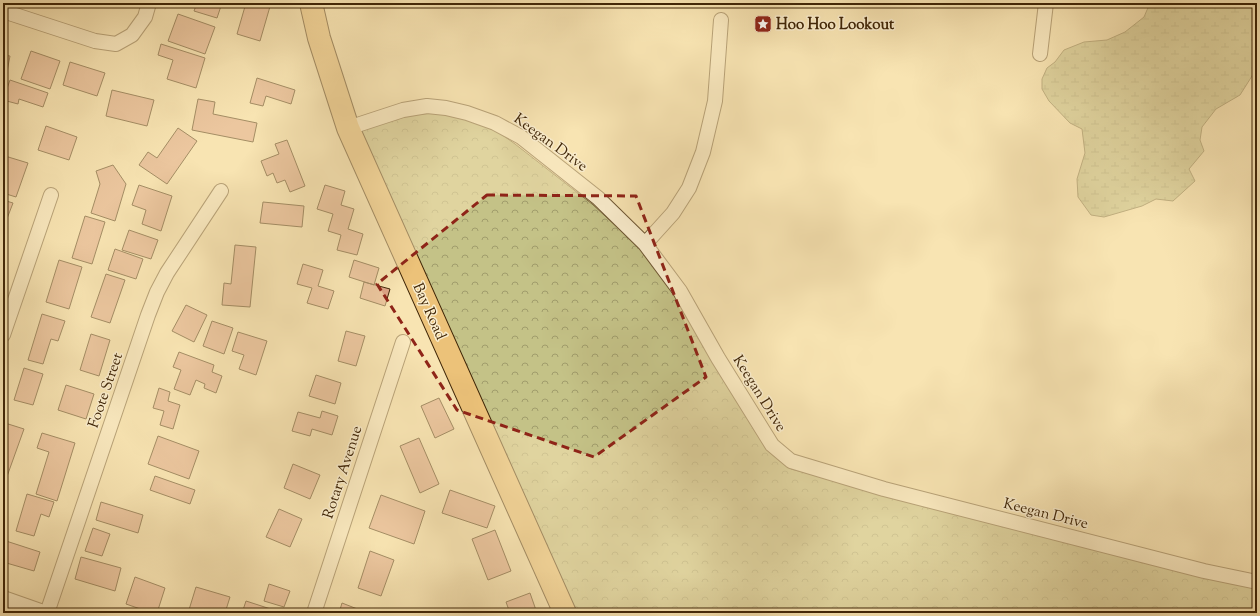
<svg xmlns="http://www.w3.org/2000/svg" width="1260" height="616" font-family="'Sorts Mill Goudy',serif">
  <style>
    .wetland { fill: url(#wetland-marsh); stroke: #827447 }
    .park { fill: url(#park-crowns); stroke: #827447 }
    .building { fill: #dea587; stroke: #402607 }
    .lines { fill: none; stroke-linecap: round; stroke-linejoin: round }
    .minor-casing { stroke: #6e5632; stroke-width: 16 }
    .tertiary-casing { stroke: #6e5632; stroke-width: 20 }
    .primary-casing { stroke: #402607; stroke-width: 24 }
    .minor { stroke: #faedcd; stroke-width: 14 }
    .tertiary { stroke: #faedcd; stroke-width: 18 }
    .primary { stroke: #ecc279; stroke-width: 22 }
    .marked { fill: none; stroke: #8f2418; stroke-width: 3; stroke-dasharray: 8 5; stroke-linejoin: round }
    .labels { text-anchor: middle; stroke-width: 3; stroke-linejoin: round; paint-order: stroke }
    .poi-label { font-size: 15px; font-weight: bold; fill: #402607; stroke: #faedcd; text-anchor: start }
    .street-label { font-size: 15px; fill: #402607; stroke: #faedcd }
  </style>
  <defs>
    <pattern id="wetland-marsh" width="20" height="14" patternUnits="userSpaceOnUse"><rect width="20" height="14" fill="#c4c287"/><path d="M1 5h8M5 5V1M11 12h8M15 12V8" fill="none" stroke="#a19d6c"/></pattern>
    <pattern id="park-crowns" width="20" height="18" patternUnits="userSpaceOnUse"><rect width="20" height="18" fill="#c4c287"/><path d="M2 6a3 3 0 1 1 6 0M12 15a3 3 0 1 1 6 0" fill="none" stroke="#a19d6c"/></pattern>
  </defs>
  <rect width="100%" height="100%" fill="#f8e4b2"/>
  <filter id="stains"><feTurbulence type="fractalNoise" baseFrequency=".005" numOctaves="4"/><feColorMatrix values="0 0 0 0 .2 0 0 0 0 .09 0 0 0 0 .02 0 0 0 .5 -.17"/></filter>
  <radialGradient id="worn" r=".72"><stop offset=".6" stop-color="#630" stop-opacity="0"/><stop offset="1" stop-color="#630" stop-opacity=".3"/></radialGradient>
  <path class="wetland" d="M 1150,3 L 1257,3 L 1257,65 L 1252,76 L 1240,95 L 1216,109 L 1202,127 L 1200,140 L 1204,151 L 1189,169 L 1195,181 L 1173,201 L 1156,199 L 1142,206 L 1104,217 L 1091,215 L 1078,197 L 1077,179 L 1085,153 L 1082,129 L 1070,123 L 1049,101 L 1042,89 L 1042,79 L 1047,68 L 1055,62 L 1064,50 L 1084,42 L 1107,40 L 1125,32 L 1144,17 Z"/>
  <path class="park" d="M 439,113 L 466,119 L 494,129 L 515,144 L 592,204 L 642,250 L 674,295 L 770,450 L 791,469 L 1196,575 L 1257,587 L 1257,613 L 575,613 L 359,131 L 403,115 Z"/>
  <path class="building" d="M 87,3 L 101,3 L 99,7 Z
    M 197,3 L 222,3 L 217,18 L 194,11 Z
    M 246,3 L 271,3 L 260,41 L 237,34 Z
    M 178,14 L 215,27 L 205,54 L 168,41 Z
    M 161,44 L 205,58 L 196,88 L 167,79 L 173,60 L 158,55 Z
    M 31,51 L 60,61 L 50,89 L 21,79 Z
    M 3,55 L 10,56 L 6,77 L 3,77 Z
    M 70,62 L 105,73 L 97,96 L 63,85 Z
    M 257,78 L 295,90 L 291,104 L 266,96 L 263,106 L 250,103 Z
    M 10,80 L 48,93 L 43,107 L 19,99 L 18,104 L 3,100 Z
    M 112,90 L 154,100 L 147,126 L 106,116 Z
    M 198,99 L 215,102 L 213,114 L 257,123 L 253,142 L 192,130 Z
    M 46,126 L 77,137 L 69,160 L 38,150 Z
    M 178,128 L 197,141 L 167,184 L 139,165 L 148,152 L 157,158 Z
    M 287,140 L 305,186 L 290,192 L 285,180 L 277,183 L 273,173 L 267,176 L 261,161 L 279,154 L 275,144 Z
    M 5,156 L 28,163 L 16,197 L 3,193 L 3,162 Z
    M 113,165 L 126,184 L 115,221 L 91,213 L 100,184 L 96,171 Z
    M 139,185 L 172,196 L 161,231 L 142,224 L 146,210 L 132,205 Z
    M 325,185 L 345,191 L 341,205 L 354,209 L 348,229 L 363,234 L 357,255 L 337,250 L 341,235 L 328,231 L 333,214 L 317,209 Z
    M 3,200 L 13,203 L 3,229 Z
    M 263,202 L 304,206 L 302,227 L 260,223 Z
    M 85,216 L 105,222 L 92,264 L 72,258 Z
    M 129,230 L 158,240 L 151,259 L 122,250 Z
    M 235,245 L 256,247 L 250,307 L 222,305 L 224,283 L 231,284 Z
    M 115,249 L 143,259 L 136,279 L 108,270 Z
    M 59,260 L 82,267 L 69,309 L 46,302 Z
    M 354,260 L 379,268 L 374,285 L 349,277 Z
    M 303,264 L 323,270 L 318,286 L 334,291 L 328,309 L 307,303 L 312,288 L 297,284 Z
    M 106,274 L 125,280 L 110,323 L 91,317 Z
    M 364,282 L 390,289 L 385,306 L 360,298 Z
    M 186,305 L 207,315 L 194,342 L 172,331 Z
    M 42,314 L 65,321 L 58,341 L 51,339 L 43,364 L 28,360 Z
    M 212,321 L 233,328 L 224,354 L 203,346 Z
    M 346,331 L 365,336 L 356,366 L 338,361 Z
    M 238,332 L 267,341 L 256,375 L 239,369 L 244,355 L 232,351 Z
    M 91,334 L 110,340 L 99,376 L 80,370 Z
    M 179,352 L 214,365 L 212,372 L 222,376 L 216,393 L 204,388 L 205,384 L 196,380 L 190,395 L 174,389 L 181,370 L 173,367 Z
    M 24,368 L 43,374 L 33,405 L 14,400 Z
    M 316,375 L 341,383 L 335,404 L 309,396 Z
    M 66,385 L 94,394 L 86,419 L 58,410 Z
    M 159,388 L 170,392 L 168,401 L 180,405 L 173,429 L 160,425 L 164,411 L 153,408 Z
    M 439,398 L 454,429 L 435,438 L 421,406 Z
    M 322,411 L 338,416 L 332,435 L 312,429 L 310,436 L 292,431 L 298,412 L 320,418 Z
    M 5,423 L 24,429 L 5,482 L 3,481 L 3,429 Z
    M 42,433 L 75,443 L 57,501 L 36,494 L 49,452 L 37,448 Z
    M 158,436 L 199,451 L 189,479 L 148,464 Z
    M 419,438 L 439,484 L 420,493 L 400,446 Z
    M 293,464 L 320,475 L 310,499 L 284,488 Z
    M 155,476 L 195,490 L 190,504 L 150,490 Z
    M 450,490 L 495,506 L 487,528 L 442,513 Z
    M 27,494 L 54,502 L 49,517 L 41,514 L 34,536 L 16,531 Z
    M 381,495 L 425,511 L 414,544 L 369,528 Z
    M 101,502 L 143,515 L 138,533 L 96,520 Z
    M 279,509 L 302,519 L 290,547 L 266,537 Z
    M 93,528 L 110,534 L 102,556 L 85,551 Z
    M 495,530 L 511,571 L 488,580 L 472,539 Z
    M 3,540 L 40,552 L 34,571 L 3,562 Z
    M 370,551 L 394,560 L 381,596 L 358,588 Z
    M 81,557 L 121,568 L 115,591 L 75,579 Z
    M 135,577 L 165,588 L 157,613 L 152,613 L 126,604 Z
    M 269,584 L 290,591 L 284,607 L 264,601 Z
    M 196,587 L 230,597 L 225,613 L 188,613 Z
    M 530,593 L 537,613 L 510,613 L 506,602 Z
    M 246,601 L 283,613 L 242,613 Z
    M 342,603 L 360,610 L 359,613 L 339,613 Z"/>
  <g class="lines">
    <defs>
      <path id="minor" d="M 3,11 L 95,41 L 116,44 L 132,35 L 145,17 L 149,3
        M 1040,54 L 1046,3
        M 348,128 L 403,110 L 427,106 L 446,108 L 467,113 L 495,123 L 521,137 L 598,198 L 645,244 L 680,291 L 718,358 L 772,445 L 791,461 L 884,489 L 1204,571 L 1257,582
        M 645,244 L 673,213 L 689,188 L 703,152 L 715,101 L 721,20
        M 3,335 L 51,195
        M 47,613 L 148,315 L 157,292 L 167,273 L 221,191
        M 314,613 L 403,342"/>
      <path id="tertiary" d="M 3,600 L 40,613"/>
      <path id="primary" d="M 311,3 L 319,38 L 348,128 L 565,613"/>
    </defs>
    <use href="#minor" class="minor-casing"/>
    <use href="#tertiary" class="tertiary-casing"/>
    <use href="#primary" class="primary-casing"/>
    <use href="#minor" class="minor"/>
    <use href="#tertiary" class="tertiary"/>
    <use href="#primary" class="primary"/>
  </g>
  <path d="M0 0H1260V616H0ZM 487,195 L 636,196 L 706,377 L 594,457 L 457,410 L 377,284 Z" fill="#f8e4b2" fill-opacity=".55" fill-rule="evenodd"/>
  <path class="marked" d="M 487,195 L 636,196 L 706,377 L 594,457 L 457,410 L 377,284 Z"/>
  <defs>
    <symbol id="sight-square" viewBox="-11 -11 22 22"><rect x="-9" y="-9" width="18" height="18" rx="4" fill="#8f2418" stroke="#faedcd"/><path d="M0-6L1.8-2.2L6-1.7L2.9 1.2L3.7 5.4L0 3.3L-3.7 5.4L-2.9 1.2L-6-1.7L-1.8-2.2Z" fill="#fff"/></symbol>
  </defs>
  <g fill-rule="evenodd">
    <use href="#sight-square" x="753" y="14" width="20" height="20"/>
  </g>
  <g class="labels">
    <g class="poi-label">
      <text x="776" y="29">Hoo Hoo Lookout</text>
    </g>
    <g class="street-label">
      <text transform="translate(551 142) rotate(36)" y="5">Keegan Drive</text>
      <text transform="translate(430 311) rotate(66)" y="5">Bay Road</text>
      <text transform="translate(105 390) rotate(-71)" y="5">Foote Street</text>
      <text transform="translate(760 393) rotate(58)" y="5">Keegan Drive</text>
      <text transform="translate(342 472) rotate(-72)" y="5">Rotary Avenue</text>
      <text transform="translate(1046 513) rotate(14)" y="5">Keegan Drive</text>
    </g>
  </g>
  <rect width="1260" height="616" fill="none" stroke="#f8e4b2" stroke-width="16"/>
  <rect x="4" y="4" width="1252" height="608" fill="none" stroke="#402607" stroke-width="2"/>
  <rect x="8" y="8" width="1244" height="600" fill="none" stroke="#402607"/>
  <rect width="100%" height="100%" filter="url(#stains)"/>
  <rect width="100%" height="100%" fill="url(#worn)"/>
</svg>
